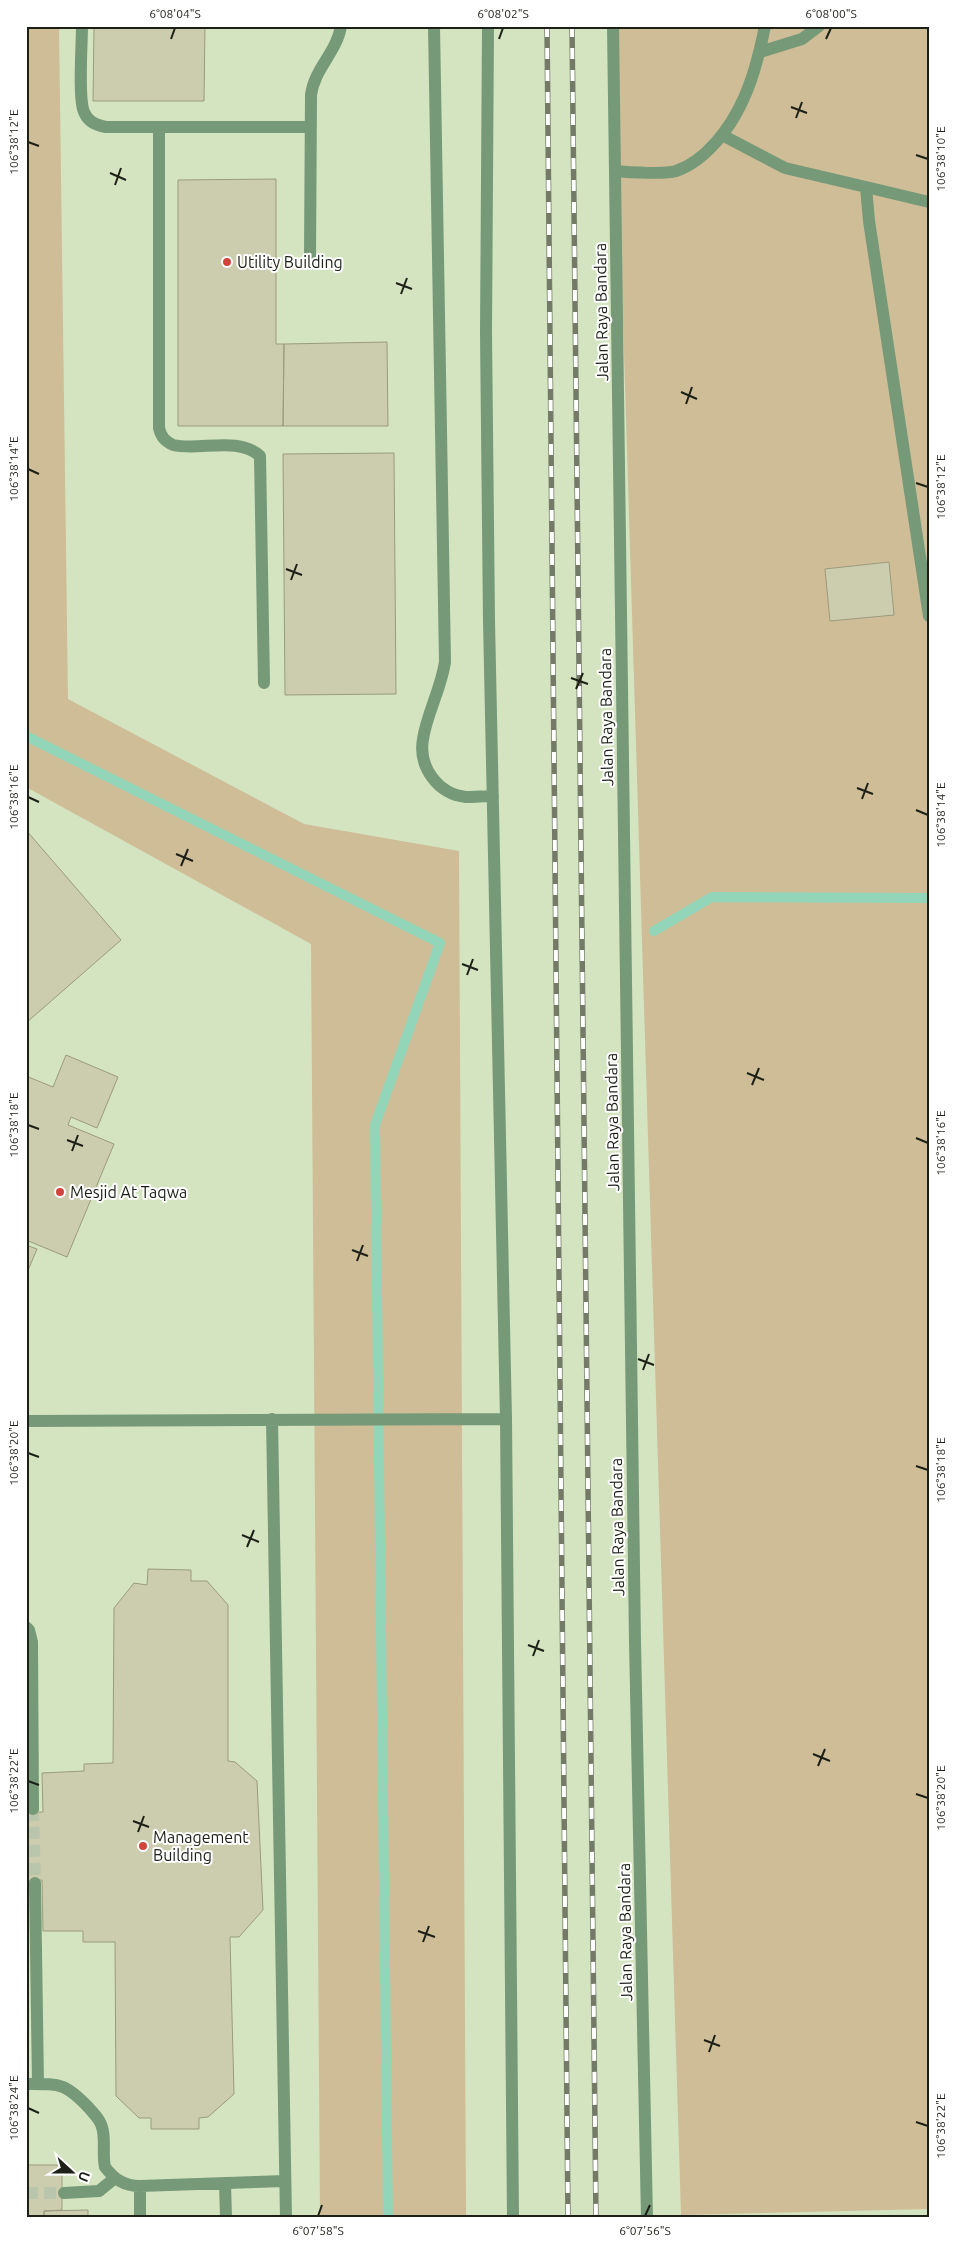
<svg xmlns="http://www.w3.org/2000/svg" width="955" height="2244" font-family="Ubuntu,sans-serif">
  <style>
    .built { fill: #d4e4c0 }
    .green { fill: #cebd97 }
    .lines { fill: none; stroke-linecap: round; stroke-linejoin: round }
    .stream { stroke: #93d5b9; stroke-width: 10 }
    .building { fill: #ccccae; stroke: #9b9b7e }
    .minor-tunnel { stroke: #bac6ac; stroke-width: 12; stroke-dasharray: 12 6; stroke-linecap: butt }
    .minor { stroke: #769978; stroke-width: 12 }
    .rail-casing { stroke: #737b68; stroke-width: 5.5 }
    .rail { stroke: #fff; stroke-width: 4; stroke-dasharray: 11; stroke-linecap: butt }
    .ticks { fill: none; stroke: #1c2016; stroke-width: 2 }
    .poi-dot { fill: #d2443b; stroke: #fff; stroke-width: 2 }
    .labels { text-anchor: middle; stroke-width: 4; stroke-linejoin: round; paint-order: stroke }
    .poi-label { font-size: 16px; fill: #1c2016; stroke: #fff; text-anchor: start }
    .street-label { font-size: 16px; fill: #1c2016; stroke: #fff }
    .neatline { fill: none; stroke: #1c2016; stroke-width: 2 }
    .ticks-label { font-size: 12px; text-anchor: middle; fill: #1c2016 }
  </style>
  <rect width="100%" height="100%" fill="#e2efd1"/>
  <path class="built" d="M 26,26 L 929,26 L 929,2218 L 26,2218 Z"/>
  <path class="green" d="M 26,26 L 59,26 L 68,699 L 304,824 L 459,851 L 466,2218 L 320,2218 L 311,944 L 26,787 Z
    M 614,26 L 929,26 L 929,2209 L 681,2215 Z"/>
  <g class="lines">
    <path class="stream" d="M 26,736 L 440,943 L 375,1125 L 388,2218
      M 654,931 L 712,897 L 929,898"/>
  </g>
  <path class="building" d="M 94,26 L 205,26 L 204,101 L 93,101 Z
    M 276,179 L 276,344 L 284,344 L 283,426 L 178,426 L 178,180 Z
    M 387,342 L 388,426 L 283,426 L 284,344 Z
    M 394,453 L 396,694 L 285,695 L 283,454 Z
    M 889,562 L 894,615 L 830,621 L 825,569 Z
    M 26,830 L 121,940 L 26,1023 Z
    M 66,1055 L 118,1077 L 97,1128 L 71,1117 L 68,1125 L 114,1144 L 67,1257 L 26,1240 L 26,1076 L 53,1087 Z
    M 26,1245 L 37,1249 L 26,1275 Z
    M 148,1569 L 191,1570 L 191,1581 L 207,1581 L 228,1605 L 228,1761 L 235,1762 L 257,1781 L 263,1910 L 239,1937 L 230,1937 L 234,2094 L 208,2117 L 199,2118 L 199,2129 L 151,2129 L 151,2118 L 139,2118 L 116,2096 L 115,1942 L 83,1942 L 83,1931 L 43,1931 L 42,1880 L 26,1881 L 26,1813 L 43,1812 L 42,1773 L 84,1771 L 84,1764 L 113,1763 L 114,1608 L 134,1583 L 147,1585 Z
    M 26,2165 L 62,2165 L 62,2210 L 44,2211 L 44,2218 L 26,2218 Z
    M 88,2210 L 88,2218 L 44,2218 L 44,2211 Z"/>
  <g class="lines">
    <path class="minor-tunnel" d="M 33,1809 L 35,1883
      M 26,2193 L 64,2193"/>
    <path class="minor" d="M 82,26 C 82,45 78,98 84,112 C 88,122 96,125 106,127 L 309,127
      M 434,26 L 445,662 C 441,689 427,713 423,739 C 418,767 438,794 466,797 C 475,797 484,796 493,796
      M 488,26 L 486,333 L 489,621 L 506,1419 L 513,2218
      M 613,26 L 635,1642 L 647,2218
      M 760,52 L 802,39 L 819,26
      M 159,128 L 159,428 C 161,437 165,441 173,445 C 200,451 238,436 260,456 L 264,683
      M 722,135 L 785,168 L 866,187 L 869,221 L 929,616
      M 615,171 C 630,172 663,175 676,171 C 706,161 731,127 743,100 C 754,77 760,51 765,26
      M 866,187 L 929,202
      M 310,258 L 311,95 C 314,69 337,52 341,26
      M 272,1419 L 286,2218
      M 26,1421 L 506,1419
      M 26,1627 L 29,1630 L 32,1642 L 33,1809
      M 35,1883 L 38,2084
      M 26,2084 C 61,2084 65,2083 89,2108 C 94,2114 100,2119 102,2127 C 106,2140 102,2154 105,2167 C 114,2179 124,2186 140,2186 L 285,2181
      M 225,2183 L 226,2218
      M 140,2186 L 140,2218
      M 64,2193 L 99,2191 L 115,2178"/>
    <defs>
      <path id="rail" d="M 547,26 L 568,2218
        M 572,26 L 596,2218"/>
    </defs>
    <use href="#rail" class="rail-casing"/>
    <use href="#rail" class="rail"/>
  </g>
  <path class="ticks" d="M 171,39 L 175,28M 499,39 L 503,28M 826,39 L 831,28M 791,107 L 807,113M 796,118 L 802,102M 28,142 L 39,146M 916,155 L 928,159M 110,173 L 126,180M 115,185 L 121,168M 396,283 L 412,289M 401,294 L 407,278M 681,392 L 697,399M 686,404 L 692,387M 28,469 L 39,474M 916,483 L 928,487M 286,569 L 302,575M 291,580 L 297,564M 571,678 L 588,684M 576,689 L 583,673M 857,788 L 873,794M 28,797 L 39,802M 862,799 L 868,783M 916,810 L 928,815M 176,854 L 193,861M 181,866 L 188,849M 462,964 L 478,970M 467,975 L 473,959M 747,1073 L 764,1080M 752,1085 L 759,1068M 28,1125 L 39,1129M 916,1138 L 928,1143M 67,1140 L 83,1146M 72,1151 L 78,1135M 352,1250 L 368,1256M 357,1261 L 363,1245M 638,1359 L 654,1365M 643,1370 L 649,1354M 28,1453 L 39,1457M 916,1466 L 928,1470M 242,1535 L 259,1542M 247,1547 L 254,1530M 528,1645 L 544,1651M 533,1656 L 539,1640M 813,1754 L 830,1761M 818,1766 L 825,1749M 28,1781 L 39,1785M 916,1794 L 928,1798M 133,1821 L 149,1827M 138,1832 L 144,1816M 418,1931 L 435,1937M 423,1942 L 429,1926M 704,2040 L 720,2046M 709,2052 L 715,2035M 28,2108 L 39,2113M 916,2122 L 928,2126M 318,2216 L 322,2205M 645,2216 L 650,2205"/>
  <g class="poi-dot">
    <circle cx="227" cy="262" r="5"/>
    <circle cx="60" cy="1192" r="5"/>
    <circle cx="143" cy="1846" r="5"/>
  </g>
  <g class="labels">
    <g class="poi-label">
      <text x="237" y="268">Utility Building</text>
      <text x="70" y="1198">Mesjid At Taqwa</text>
      <text x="153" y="1843">Management<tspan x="153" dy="18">Building</tspan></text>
    </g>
    <g class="street-label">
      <text transform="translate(601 312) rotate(-91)" y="6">Jalan Raya Bandara</text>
      <text transform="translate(606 717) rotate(-91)" y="6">Jalan Raya Bandara</text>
      <text transform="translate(612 1122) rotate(-91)" y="6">Jalan Raya Bandara</text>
      <text transform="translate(617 1527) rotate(-91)" y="6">Jalan Raya Bandara</text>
      <text transform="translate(625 1932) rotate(-91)" y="6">Jalan Raya Bandara</text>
    </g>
  </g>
  <rect width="955" height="2244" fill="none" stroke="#ffffff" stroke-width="55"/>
  <g transform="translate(72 2172) rotate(111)" stroke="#ffffff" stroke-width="4" paint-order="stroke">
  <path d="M0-4L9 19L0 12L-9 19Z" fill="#1c2016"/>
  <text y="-8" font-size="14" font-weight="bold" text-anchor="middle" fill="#1c2016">U</text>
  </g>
  <rect x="28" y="28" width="900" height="2188" class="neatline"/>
  <g class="ticks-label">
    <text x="175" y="18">6°08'04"S</text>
    <text x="503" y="18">6°08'02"S</text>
    <text x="831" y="18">6°08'00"S</text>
    <text transform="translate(14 142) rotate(-90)" y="4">106°38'12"E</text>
    <text transform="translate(941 159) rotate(-90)" y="4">106°38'10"E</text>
    <text transform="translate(14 469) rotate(-90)" y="4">106°38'14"E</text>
    <text transform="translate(941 487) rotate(-90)" y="4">106°38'12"E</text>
    <text transform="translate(14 797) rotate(-90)" y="4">106°38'16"E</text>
    <text transform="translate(941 815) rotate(-90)" y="4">106°38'14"E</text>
    <text transform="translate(14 1125) rotate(-90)" y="4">106°38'18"E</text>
    <text transform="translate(941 1143) rotate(-90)" y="4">106°38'16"E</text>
    <text transform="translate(14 1453) rotate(-90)" y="4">106°38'20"E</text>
    <text transform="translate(941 1470) rotate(-90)" y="4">106°38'18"E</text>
    <text transform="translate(14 1781) rotate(-90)" y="4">106°38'22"E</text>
    <text transform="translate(941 1798) rotate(-90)" y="4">106°38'20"E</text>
    <text transform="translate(14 2108) rotate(-90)" y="4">106°38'24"E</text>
    <text transform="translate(941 2126) rotate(-90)" y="4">106°38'22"E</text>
    <text x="318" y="2235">6°07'58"S</text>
    <text x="645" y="2235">6°07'56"S</text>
  </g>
</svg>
